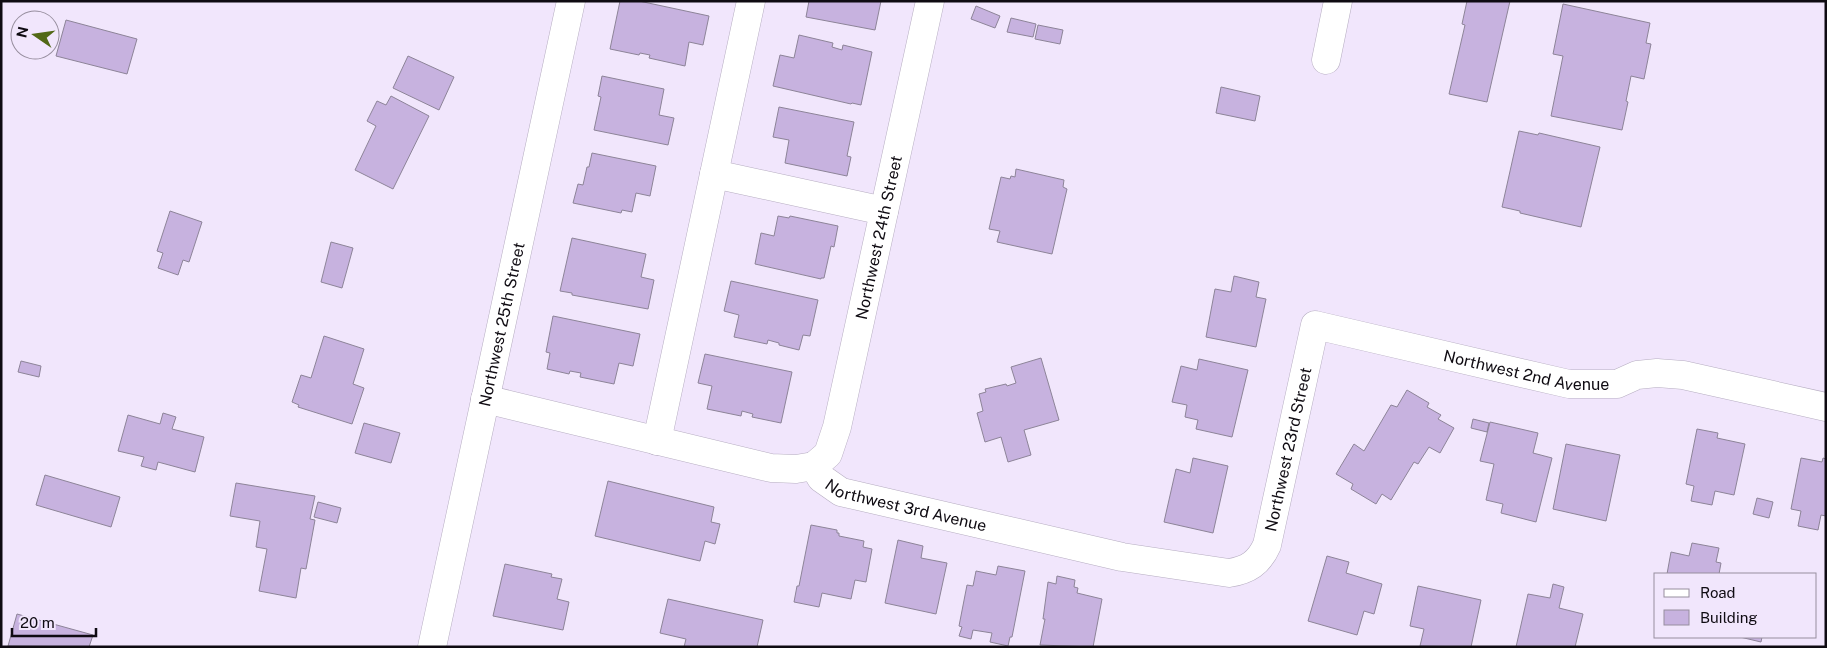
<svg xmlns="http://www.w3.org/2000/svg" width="1827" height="648" font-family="'Public Sans',sans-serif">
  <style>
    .building { fill: #c7b2df; stroke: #8d8498 }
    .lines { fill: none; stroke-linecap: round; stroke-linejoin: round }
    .minor-casing { stroke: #b6adc1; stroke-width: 29 }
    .minor { stroke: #fff; stroke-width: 28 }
    .labels { text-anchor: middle; stroke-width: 4; stroke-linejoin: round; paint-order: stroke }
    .street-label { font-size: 16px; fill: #0f0b12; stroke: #f1e6fc }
  </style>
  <rect width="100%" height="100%" fill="#f1e6fc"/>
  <path class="building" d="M 620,1 L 639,1 L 709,16 L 703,45 L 689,42 L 685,66 L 649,58 L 650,55 L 640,53 L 639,55 L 610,49 Z
    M 809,1 L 881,1 L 875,30 L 806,17 Z
    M 1467,1 L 1510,1 L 1487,102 L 1449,94 L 1465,25 L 1462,24 Z
    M 1563,4 L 1650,23 L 1646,43 L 1651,44 L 1644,79 L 1631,76 L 1626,101 L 1628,102 L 1622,130 L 1551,116 L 1563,56 L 1553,54 Z
    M 976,6 L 1000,16 L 995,28 L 971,19 Z
    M 1011,18 L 1036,24 L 1033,37 L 1007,32 Z
    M 66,20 L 137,39 L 127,74 L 56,56 Z
    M 1038,25 L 1063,30 L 1060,44 L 1035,39 Z
    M 799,35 L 833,43 L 832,47 L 842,50 L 843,45 L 872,52 L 861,105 L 852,103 L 851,104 L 773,86 L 780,55 L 794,58 Z
    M 408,56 L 454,77 L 439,110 L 393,88 Z
    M 602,76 L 664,89 L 659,115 L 674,118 L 668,145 L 594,130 L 601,97 L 598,96 Z
    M 1221,87 L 1260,96 L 1255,121 L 1216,113 Z
    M 391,96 L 429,116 L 393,189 L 355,170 L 376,126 L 367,121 L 377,101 L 386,105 Z
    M 779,107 L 854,122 L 847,156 L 851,157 L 847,176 L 785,163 L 789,140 L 773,137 Z
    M 1519,131 L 1538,135 L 1539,133 L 1600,147 L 1581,227 L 1520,213 L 1520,211 L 1502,207 Z
    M 592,153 L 656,166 L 650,196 L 636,193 L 632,212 L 622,210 L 621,213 L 573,203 L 578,184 L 583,185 L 587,167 L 589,167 Z
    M 1016,169 L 1064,180 L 1063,187 L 1067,189 L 1052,254 L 997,242 L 1000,231 L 989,229 L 1001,177 L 1010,179 L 1011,176 L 1015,177 Z
    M 170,211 L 202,222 L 189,262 L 183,260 L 178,275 L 158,268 L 163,253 L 157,251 Z
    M 778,216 L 789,218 L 790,216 L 838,226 L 834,247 L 831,246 L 824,278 L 821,278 L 821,279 L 755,264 L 761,233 L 774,236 Z
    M 572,238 L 646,254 L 641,277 L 654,280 L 648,309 L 572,295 L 572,293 L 560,291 Z
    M 331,242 L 353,248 L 342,288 L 321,282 Z
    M 1234,276 L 1259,282 L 1256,297 L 1266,299 L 1256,347 L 1206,337 L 1215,289 L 1231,292 Z
    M 731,281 L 818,300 L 810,336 L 803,335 L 799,350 L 779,345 L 779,343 L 768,340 L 767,344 L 734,337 L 739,315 L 724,311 Z
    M 553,316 L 640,334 L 633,366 L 619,363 L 614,384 L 580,377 L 581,373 L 570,371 L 569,374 L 547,369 L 550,353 L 546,352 Z
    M 324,336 L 364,349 L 353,384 L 364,388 L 352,424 L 298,407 L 299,405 L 292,402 L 301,375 L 311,378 Z
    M 705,354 L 792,372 L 781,423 L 752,417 L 753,414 L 742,411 L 741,416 L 707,409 L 712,386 L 698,383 Z
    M 1041,358 L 1059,420 L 1024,430 L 1031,455 L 1008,462 L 1001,437 L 985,442 L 977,413 L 983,411 L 979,394 L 986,392 L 985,389 L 1006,384 L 1007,386 L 1016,383 L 1011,367 Z
    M 1199,359 L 1248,370 L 1232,437 L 1196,429 L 1198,420 L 1185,417 L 1187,405 L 1172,402 L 1181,366 L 1197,370 Z
    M 21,361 L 41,366 L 39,377 L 18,372 Z
    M 1407,390 L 1429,403 L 1427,407 L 1441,415 L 1438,419 L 1454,428 L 1440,453 L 1429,447 L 1418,464 L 1414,462 L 1391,500 L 1382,494 L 1376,504 L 1351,489 L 1353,484 L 1336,474 L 1354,444 L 1364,451 L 1391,405 L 1397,407 Z
    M 163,413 L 176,417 L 172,429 L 204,437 L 195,472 L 158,462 L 156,470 L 141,466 L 144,457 L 118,451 L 128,415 L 160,424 Z
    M 1473,419 L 1489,423 L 1487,432 L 1471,428 Z
    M 1490,422 L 1538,433 L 1533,453 L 1552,458 L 1536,522 L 1501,513 L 1503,504 L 1486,500 L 1494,464 L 1480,461 Z
    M 364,423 L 400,433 L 391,463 L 355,453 Z
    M 1697,429 L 1718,433 L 1717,438 L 1745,444 L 1734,495 L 1715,491 L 1712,505 L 1691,501 L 1694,486 L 1686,484 Z
    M 1566,444 L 1620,455 L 1606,521 L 1553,509 Z
    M 1193,458 L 1228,466 L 1213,533 L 1164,522 L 1176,469 L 1190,473 Z
    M 1801,458 L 1822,462 L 1823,458 L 1826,459 L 1826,516 L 1821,515 L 1818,530 L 1798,526 L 1801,511 L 1791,509 Z
    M 45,475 L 120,497 L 111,527 L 36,505 Z
    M 608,481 L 714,507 L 711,522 L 720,524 L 715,544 L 705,541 L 700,561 L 595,536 Z
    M 236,483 L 315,496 L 310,519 L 315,520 L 306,569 L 301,568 L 296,598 L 259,591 L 267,549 L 256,547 L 260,521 L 230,516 Z
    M 1757,498 L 1773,502 L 1769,518 L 1753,514 Z
    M 318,502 L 341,508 L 337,523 L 314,517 Z
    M 811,525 L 837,530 L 837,533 L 839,533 L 839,536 L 864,541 L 863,547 L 872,549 L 866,582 L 855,580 L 851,599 L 822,593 L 819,607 L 794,602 L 797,586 L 799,586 Z
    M 898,540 L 923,546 L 921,558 L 947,563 L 936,614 L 885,603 Z
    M 1692,543 L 1719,548 L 1716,562 L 1721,563 L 1719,574 L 1667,574 L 1671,552 L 1689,556 Z
    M 1327,556 L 1349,562 L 1346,573 L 1382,584 L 1374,614 L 1364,611 L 1357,635 L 1308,621 Z
    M 505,564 L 552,574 L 551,577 L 562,579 L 557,599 L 569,602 L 563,630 L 493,616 Z
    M 998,566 L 1025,571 L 1012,637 L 1010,637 L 1008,646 L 990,642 L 992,633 L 973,630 L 971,639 L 959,636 L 962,627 L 959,626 L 967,585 L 973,586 L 976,571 L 996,575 Z
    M 1057,576 L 1075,580 L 1074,587 L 1078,588 L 1077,593 L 1102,599 L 1093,647 L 1040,645 L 1045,619 L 1043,619 L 1048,582 L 1056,584 Z
    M 1553,584 L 1564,587 L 1559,608 L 1583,614 L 1575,647 L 1516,647 L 1528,594 L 1550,598 Z
    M 1418,586 L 1481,600 L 1471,647 L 1420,646 L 1424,629 L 1410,626 Z
    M 668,599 L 763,620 L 757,647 L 684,647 L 686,639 L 660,633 Z
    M 17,614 L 93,635 L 89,647 L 8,646 Z
    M 1740,637 L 1762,637 L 1761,642 Z"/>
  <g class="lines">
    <defs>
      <g id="minor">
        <path d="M 1326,60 L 1338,1"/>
        <path d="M 714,174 L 884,211"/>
        <path id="s1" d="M 485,399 L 771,468 L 796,469 L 814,466 L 821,478 L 841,492 L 1122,557 L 1229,573 C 1248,570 1259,563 1267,545 L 1315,325 L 1569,384 L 1617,384 L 1637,375 L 1657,373 L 1683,375 L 1826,407"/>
        <path d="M 657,441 L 751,1"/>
        <path id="s2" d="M 814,466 L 828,454 L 837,427 L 930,1"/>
        <path id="s3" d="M 432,647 L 571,1"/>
      </g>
    </defs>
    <use href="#minor" class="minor-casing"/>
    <use href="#minor" class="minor"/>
  </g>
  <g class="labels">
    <g class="street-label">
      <text dy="6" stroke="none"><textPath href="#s2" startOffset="241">Northwest 24th Street</textPath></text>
      <text dy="6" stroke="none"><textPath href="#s3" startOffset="330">Northwest 25th Street</textPath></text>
      <text dy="6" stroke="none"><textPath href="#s1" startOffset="1264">Northwest 2nd Avenue</textPath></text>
      <text dy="6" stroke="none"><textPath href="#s1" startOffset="920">Northwest 23rd Street</textPath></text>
      <text dy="6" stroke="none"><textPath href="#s1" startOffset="442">Northwest 3rd Avenue</textPath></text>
    </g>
  </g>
  <rect width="1827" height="648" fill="none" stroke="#0f0b12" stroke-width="5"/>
  <rect x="1654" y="573" width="162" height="65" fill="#f1e6fc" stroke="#978e9e"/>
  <rect x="1664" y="589" width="25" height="8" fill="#ffffff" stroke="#978e9e"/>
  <text x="1700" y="598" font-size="15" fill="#0f0b12">Road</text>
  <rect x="1664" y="610" width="25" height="15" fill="#c7b2df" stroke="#978e9e"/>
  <text x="1700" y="623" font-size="15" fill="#0f0b12">Building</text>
  <g transform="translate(35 35) rotate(283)"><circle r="24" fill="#f1e6fc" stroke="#978e9e"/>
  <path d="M0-4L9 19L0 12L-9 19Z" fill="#526816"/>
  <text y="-8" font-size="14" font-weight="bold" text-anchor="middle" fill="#0f0b12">N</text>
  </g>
  <path d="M12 628v8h84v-8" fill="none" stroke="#0f0b12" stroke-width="2.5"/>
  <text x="20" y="628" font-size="15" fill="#0f0b12" stroke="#f1e6fc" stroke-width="4" paint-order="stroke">20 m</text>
</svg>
